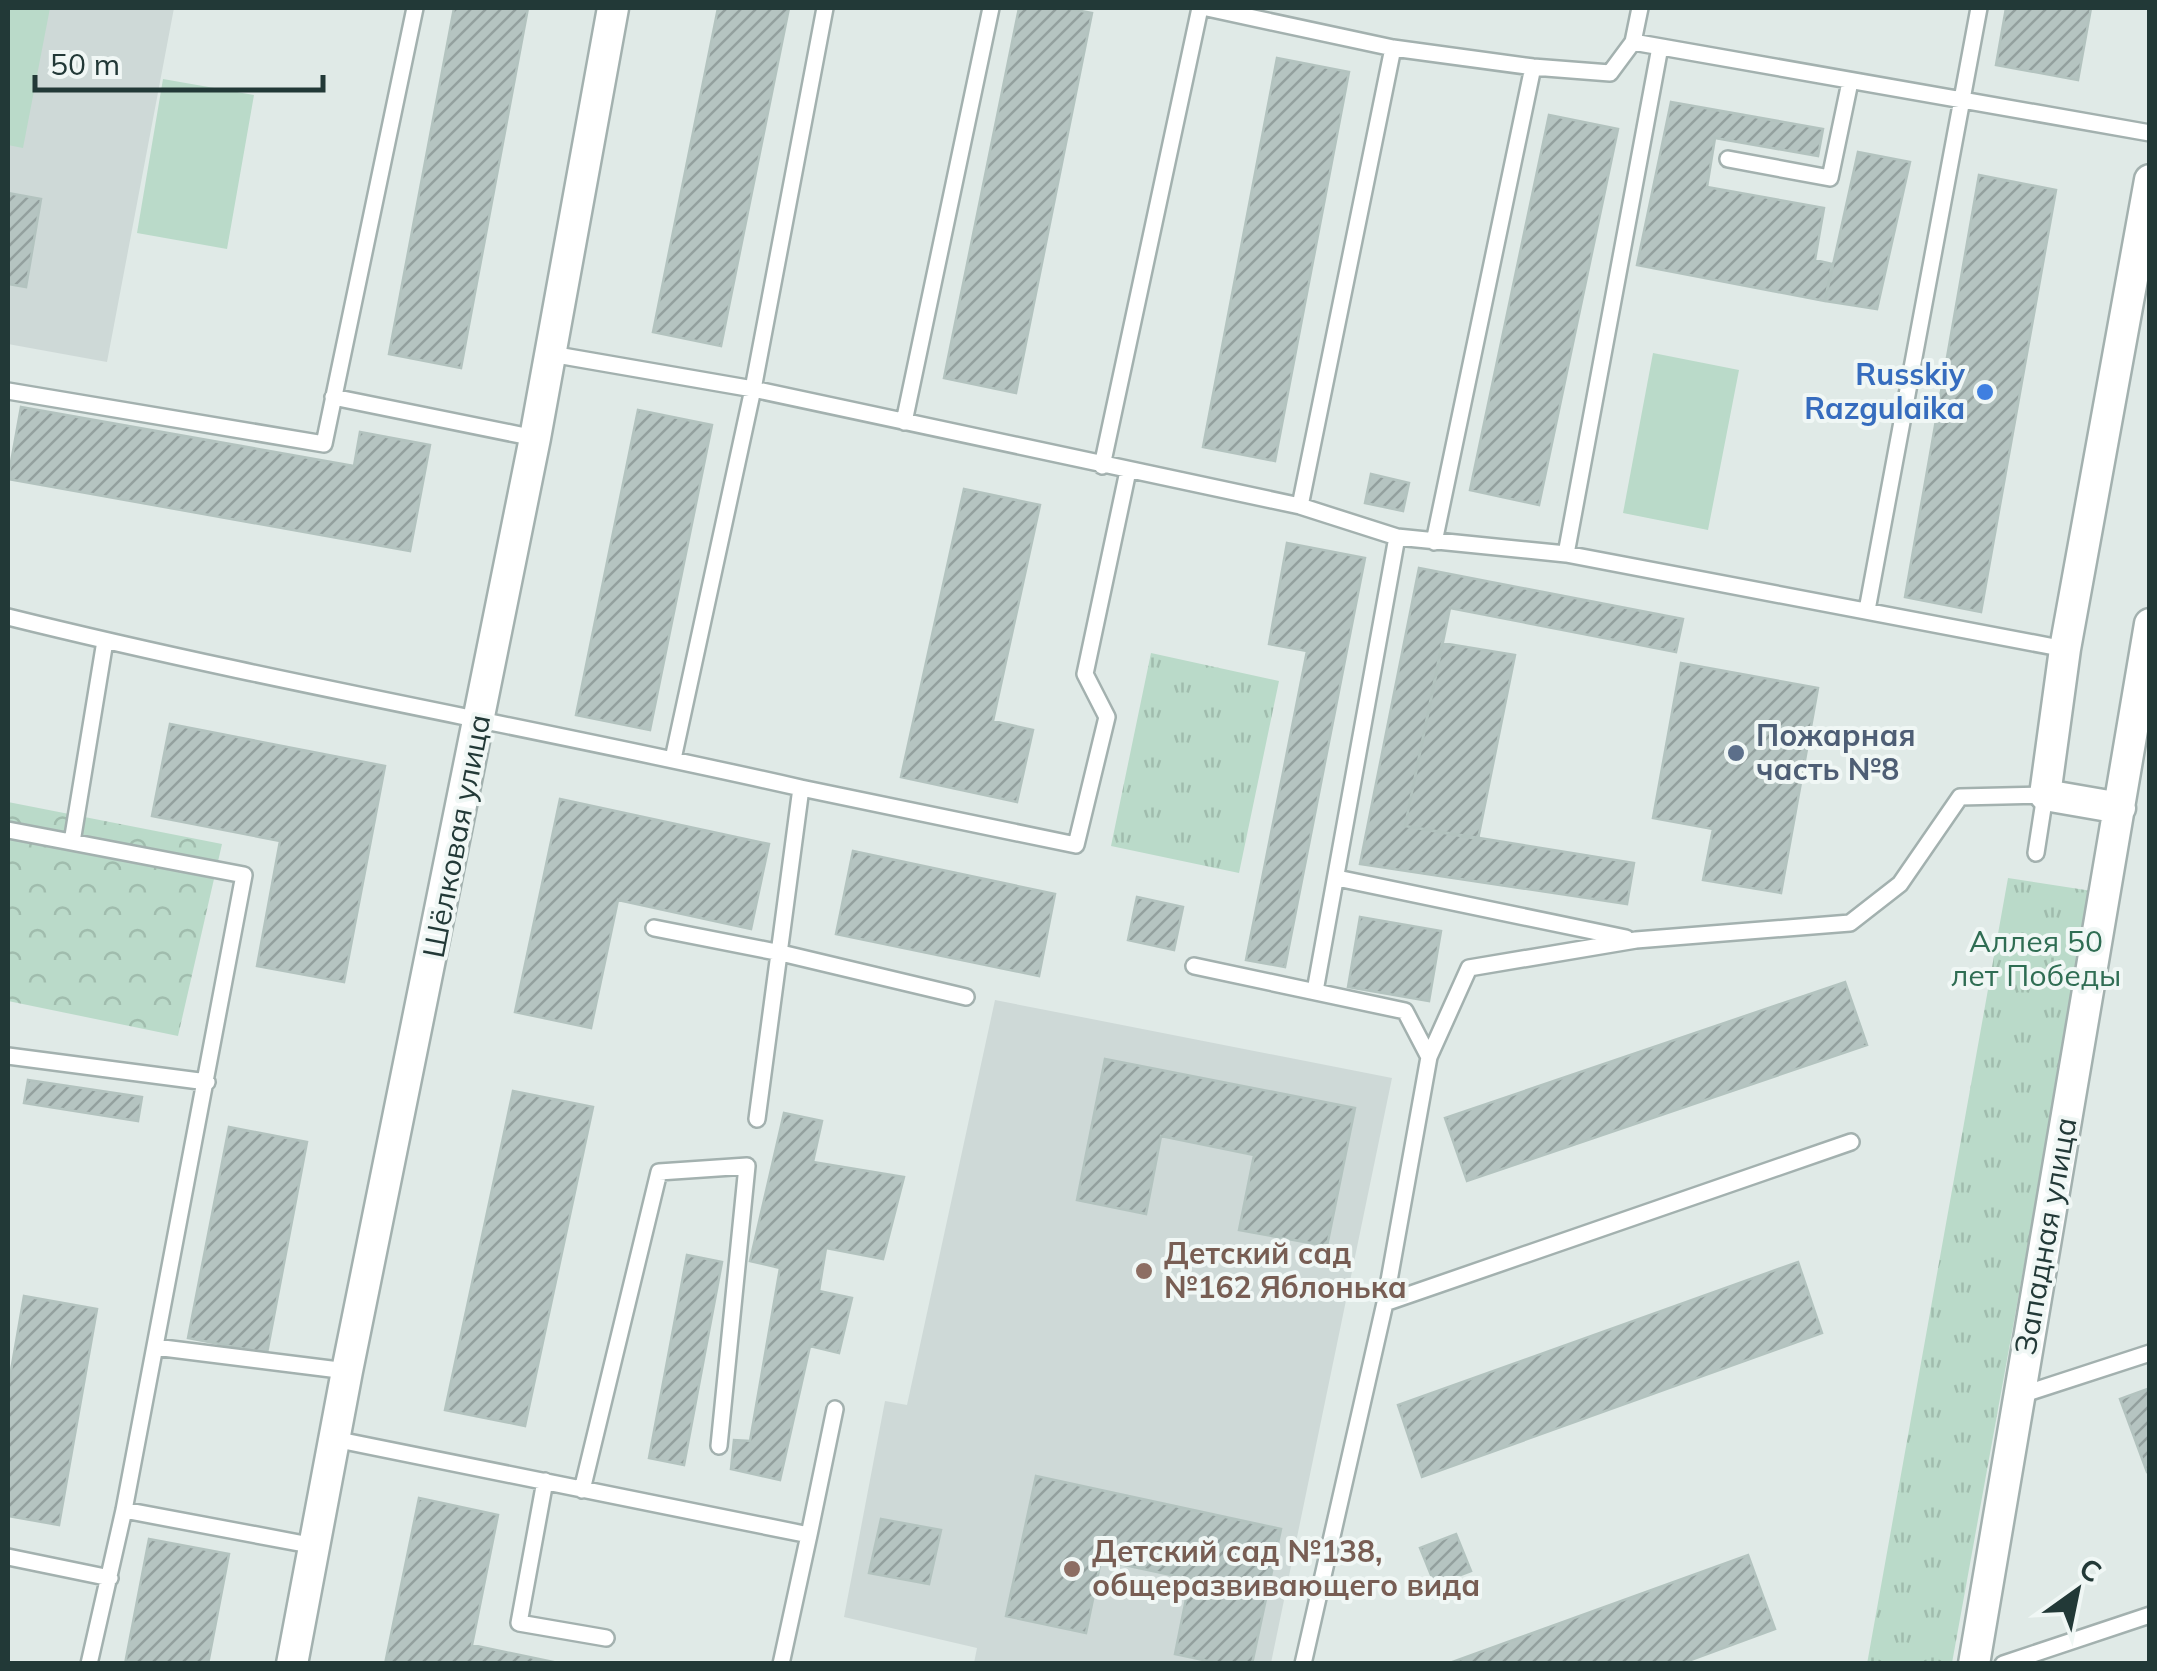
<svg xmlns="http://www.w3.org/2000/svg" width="2157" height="1671" font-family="Mulish,sans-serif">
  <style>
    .built { fill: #ced9d7 }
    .grass { fill: url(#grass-tufts) }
    .forest { fill: url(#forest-crowns) }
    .pitch { fill: #badac9 }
    .building { fill: url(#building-hatch); stroke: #b3c3bf; stroke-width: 2.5 }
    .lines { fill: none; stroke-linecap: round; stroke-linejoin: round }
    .service-casing { stroke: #a3b1af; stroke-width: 20 }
    .minor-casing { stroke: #a3b1af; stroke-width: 35 }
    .tertiary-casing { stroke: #a3b1af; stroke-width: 35 }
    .service { stroke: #fff; stroke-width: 15 }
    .minor { stroke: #fff; stroke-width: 30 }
    .tertiary { stroke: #fff; stroke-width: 30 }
    .shop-dot { fill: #3f7fe0; stroke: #f0f7f5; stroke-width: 4 }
    .service-dot { fill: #5c6f8a; stroke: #f0f7f5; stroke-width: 4 }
    .education-dot { fill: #8d6e63; stroke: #f0f7f5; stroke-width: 4 }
    .labels { text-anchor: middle; stroke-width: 8; stroke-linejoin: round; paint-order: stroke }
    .shop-label { font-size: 30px; font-weight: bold; fill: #366cbe; stroke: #f0f7f5; text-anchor: end }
    .service-label { font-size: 30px; font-weight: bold; fill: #4e5e75; stroke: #f0f7f5; text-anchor: start }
    .street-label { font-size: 30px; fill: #223937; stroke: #f0f7f5 }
    .park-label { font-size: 30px; fill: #2f6d53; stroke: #f0f7f5 }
    .education-label { font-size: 30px; font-weight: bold; fill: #785e54; stroke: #f0f7f5; text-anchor: start }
  </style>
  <defs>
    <pattern id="grass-tufts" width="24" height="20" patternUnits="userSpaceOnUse" patternTransform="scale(2.5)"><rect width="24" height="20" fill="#badac9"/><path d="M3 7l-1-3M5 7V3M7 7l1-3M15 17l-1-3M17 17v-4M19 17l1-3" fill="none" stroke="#a0bcad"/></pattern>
    <pattern id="forest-crowns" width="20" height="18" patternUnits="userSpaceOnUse" patternTransform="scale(2.5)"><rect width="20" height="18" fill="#badac9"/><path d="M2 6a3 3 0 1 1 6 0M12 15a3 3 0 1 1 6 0" fill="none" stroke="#a0bcad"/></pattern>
    <pattern id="building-hatch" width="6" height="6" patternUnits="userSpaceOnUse" patternTransform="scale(2.5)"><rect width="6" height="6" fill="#b5c4c1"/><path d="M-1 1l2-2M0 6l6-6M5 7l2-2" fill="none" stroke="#93a09e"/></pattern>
  </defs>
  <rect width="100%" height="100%" fill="#e0eae7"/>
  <path class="built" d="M 8,8 L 174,8 L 107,362 L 8,344 Z
    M 995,1000 L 1392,1078 L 1271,1663 L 974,1663 L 977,1648 L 844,1617 L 885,1401 L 907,1405 Z"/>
  <path class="grass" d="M 1151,653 L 1279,681 L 1239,873 L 1111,846 Z
    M 2008,878 L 2092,891 L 1952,1663 L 1867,1664 Z"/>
  <path class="forest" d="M 8,802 L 222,844 L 178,1036 L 8,1001 Z"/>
  <path class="pitch" d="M 8,8 L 50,8 L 23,148 L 8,145 Z
    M 163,79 L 254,95 L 227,249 L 137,233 Z
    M 1653,353 L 1739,370 L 1708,530 L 1623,513 Z"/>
  <path class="building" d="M 454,8 L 528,8 L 461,368 L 389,354 Z
    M 718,8 L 789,8 L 721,346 L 653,332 Z
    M 1019,8 L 1065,8 L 1092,13 L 1016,393 L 944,378 Z
    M 2006,8 L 2091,8 L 2078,80 L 1996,65 Z
    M 1277,58 L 1349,72 L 1275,461 L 1203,447 Z
    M 1671,102 L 1823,129 L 1818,156 L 1715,138 L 1707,187 L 1824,208 L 1815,260 L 1832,264 L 1825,301 L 1637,265 Z
    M 1549,115 L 1618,129 L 1539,505 L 1470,490 Z
    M 1858,152 L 1910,162 L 1877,309 L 1825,301 Z
    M 1979,175 L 2056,190 L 1981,612 L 1905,597 Z
    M 8,193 L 41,199 L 26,287 L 8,284 Z
    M 21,407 L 354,466 L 360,432 L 430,445 L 410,551 L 8,479 Z
    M 638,410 L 712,425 L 650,730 L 576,715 Z
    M 1371,474 L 1409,483 L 1403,511 L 1365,503 Z
    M 964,489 L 1040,505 L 993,721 L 1033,730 L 1017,802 L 901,777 Z
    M 1287,543 L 1365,558 L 1285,967 L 1246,960 L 1307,651 L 1269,644 Z
    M 1419,568 L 1683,619 L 1676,652 L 1450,608 L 1405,826 L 1634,863 L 1627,904 L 1360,864 Z
    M 1442,643 L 1515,655 L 1478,839 L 1405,826 Z
    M 1681,663 L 1818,688 L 1781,893 L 1703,880 L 1713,829 L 1653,818 Z
    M 170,724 L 385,766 L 344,982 L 257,966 L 280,841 L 152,816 Z
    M 560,799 L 769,844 L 751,929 L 618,900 L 591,1028 L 515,1012 Z
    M 853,851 L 1055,894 L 1039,976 L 836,934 Z
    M 1137,897 L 1183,907 L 1174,950 L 1128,940 Z
    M 1360,917 L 1441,931 L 1429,1001 L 1348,987 Z
    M 1845,982 L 1867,1045 L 1467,1181 L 1445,1118 Z
    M 1105,1059 L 1355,1108 L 1327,1246 L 1239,1230 L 1254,1155 L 1161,1136 L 1146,1214 L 1077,1200 Z
    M 28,1080 L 142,1097 L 138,1121 L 24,1103 Z
    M 513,1091 L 593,1107 L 525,1426 L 445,1410 Z
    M 784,1113 L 822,1121 L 813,1162 L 904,1177 L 883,1259 L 826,1248 L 819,1291 L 852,1298 L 839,1353 L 810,1346 L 780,1480 L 731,1469 L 734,1440 L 750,1441 L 780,1268 L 750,1261 Z
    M 229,1127 L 307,1142 L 267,1353 L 188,1338 Z
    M 687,1255 L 722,1262 L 684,1465 L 649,1458 Z
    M 1798,1262 L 1822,1333 L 1422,1477 L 1398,1405 Z
    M 24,1296 L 97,1309 L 59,1525 L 8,1516 L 8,1388 Z
    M 2150,1388 L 2150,1471 L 2147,1472 L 2120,1399 Z
    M 1036,1476 L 1281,1529 L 1252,1664 L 1222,1664 L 1175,1654 L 1190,1579 L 1101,1560 L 1086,1633 L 1006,1616 Z
    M 419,1498 L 498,1515 L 472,1645 L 563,1664 L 385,1664 Z
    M 881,1519 L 941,1530 L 929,1584 L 869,1573 Z
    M 1456,1534 L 1471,1571 L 1435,1585 L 1420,1548 Z
    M 149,1539 L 229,1554 L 208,1664 L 125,1664 Z
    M 1748,1555 L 1775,1629 L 1680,1664 L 1447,1664 Z"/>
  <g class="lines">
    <defs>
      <path id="service" d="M 1207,8 L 1393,48 L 1533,67 L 1610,73 L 1633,42
        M 1640,8 L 1633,42 L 2150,133
        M 1728,159 L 1830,178 L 1850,82
        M 551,354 L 753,389 L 1300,506 L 1397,537 L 1566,554 L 2065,649
        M 8,391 L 324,444 L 415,8
        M 333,397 L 535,438
        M 904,422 L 991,8
        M 1102,466 L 1200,8
        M 1300,506 L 1393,48
        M 1434,542 L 1533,67
        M 1566,554 L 1660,47
        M 1867,610 L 1979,8
        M 8,617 C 270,682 537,728 801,788 L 757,1119
        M 673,759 L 753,389 L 825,8
        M 801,788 L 1076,845 L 1107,717 L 1085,674 L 1128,471
        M 8,830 L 244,875 L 124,1510 L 89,1664
        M 72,842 L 105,641
        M 1337,878 L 1626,938
        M 654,928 L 781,953 L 966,997
        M 1194,966 L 1405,1011 L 1429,1057
        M 1315,991 L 1397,537
        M 8,1056 L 207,1082
        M 1385,1303 L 1851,1142
        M 155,1347 L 347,1371
        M 2018,1396 L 2150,1353
        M 334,1439 L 809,1535 L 781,1664
        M 545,1481 L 519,1623 L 606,1638
        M 582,1490 L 659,1172 L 747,1166 L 719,1446
        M 124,1510 L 315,1546
        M 809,1535 L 835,1409
        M 8,1557 L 110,1578
        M 1303,1664 L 1385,1303 L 1429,1057 L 1469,968 L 1636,940 L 1850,923 L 1900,884 L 1960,797 L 2045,795 L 2036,853
        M 2003,1664 L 2150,1615"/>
      <path id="minor" d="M 2120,808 L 2045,795 L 2065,649 L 2150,180
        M 1974,1664 L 2150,624"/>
      <path id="tertiary" d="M 292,1664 L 347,1371 L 535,438 L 613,8"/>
    </defs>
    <use href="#service" class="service-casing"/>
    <use href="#minor" class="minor-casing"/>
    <use href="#tertiary" class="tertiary-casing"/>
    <use href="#service" class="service"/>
    <use href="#minor" class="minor"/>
    <use href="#tertiary" class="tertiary"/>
  </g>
  <circle class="shop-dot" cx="1985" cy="392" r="10"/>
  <circle class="service-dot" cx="1736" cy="753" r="10"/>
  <g class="education-dot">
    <circle cx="1144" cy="1271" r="10"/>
    <circle cx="1072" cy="1569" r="10"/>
  </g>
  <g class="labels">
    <g class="shop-label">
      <text x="1965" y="385">Russkiy<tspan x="1965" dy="34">Razgulaika</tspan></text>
    </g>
    <g class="service-label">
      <text x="1756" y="746">Пожарная<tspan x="1756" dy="34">часть №8</tspan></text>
    </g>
    <g class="street-label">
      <text transform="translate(457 836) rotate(-79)" y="10">Шёлковая улица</text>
      <text transform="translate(2046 1236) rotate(-80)" y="10">Западная улица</text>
    </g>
    <g class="park-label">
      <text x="2036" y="952">Аллея 50<tspan x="2036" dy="34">лет Победы</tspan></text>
    </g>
    <g class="education-label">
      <text x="1164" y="1264">Детский сад<tspan x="1164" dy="34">№162 Яблонька</tspan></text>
      <text x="1092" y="1562">Детский сад №138,<tspan x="1092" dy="34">общеразвивающего вида</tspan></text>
    </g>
  </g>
  <rect width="2157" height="1671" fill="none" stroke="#223937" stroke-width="20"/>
  <g transform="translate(2077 1591) rotate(33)" stroke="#f0f7f5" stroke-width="8" paint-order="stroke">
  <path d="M0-8L18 38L0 25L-18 38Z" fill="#223937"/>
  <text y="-15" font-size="28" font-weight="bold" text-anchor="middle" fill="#223937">С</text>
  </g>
  <path d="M35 75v15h288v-15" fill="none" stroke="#223937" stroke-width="5"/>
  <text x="50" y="75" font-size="30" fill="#223937" stroke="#f0f7f5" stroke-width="8" paint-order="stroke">50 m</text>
</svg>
